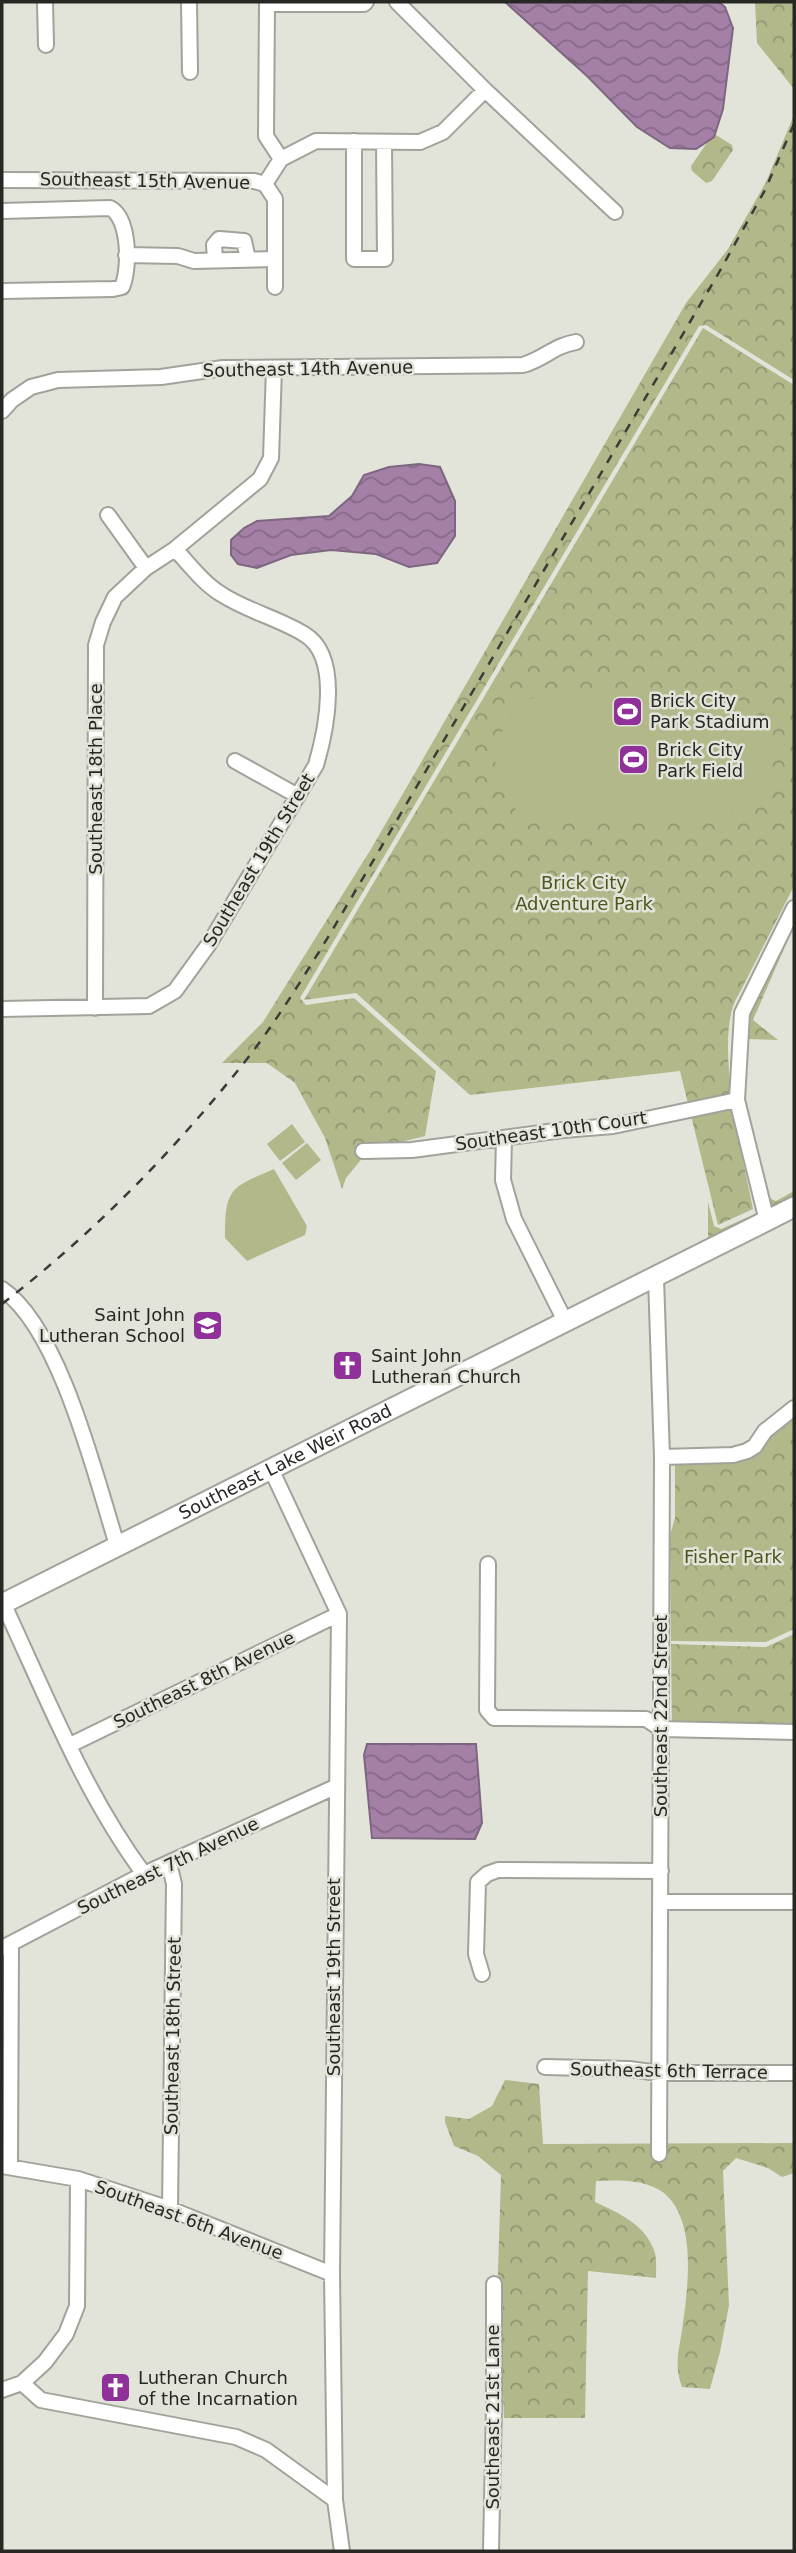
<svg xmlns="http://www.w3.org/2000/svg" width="796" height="2553" font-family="'DejaVu Sans',sans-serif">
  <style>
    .forest { fill: url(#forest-crowns) }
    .garden { fill: #b2b88a }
    .water { fill: url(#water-waves); stroke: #7e6680; stroke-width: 2 }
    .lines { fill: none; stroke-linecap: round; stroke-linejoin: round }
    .minor-casing { stroke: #a1a39a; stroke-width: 18 }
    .major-casing { stroke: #a1a39a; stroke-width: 23 }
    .minor { stroke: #fff; stroke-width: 14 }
    .major { stroke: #fff; stroke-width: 19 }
    .rail { stroke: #3a3c37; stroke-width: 2.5; stroke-dasharray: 9 9; stroke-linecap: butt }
    .labels { text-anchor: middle; stroke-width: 5; stroke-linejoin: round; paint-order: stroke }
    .street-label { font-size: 18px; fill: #272824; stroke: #e2e4da }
    .poi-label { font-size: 18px; fill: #272824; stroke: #e2e4da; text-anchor: start }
    .park-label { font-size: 18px; fill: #4f5419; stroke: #e2e4da }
  </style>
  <defs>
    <pattern id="forest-crowns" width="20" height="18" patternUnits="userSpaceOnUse" patternTransform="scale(1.75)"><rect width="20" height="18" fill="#b2b88a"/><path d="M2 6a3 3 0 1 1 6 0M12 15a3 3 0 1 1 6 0" fill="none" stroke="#919671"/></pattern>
    <pattern id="water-waves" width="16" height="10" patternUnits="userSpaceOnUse" patternTransform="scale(1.75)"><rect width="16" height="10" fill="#a480a7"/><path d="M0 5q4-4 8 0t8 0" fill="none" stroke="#866988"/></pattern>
  </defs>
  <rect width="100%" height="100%" fill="#e2e4da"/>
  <path class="forest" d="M 755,2 L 794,2 L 794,89 L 757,43 Z
    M 794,115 L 794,380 L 706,325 L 699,326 L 300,998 L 306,1005 L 354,998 L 436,1071 L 425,1136 L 369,1150 L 346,1178 L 342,1189 L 325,1138 L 295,1083 L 267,1063 L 222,1063 L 263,1022 L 371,849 L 686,303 L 728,249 L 766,182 Z
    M 716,135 L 732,145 L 733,150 L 712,181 L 706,183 L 692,171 L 691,166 L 711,137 Z
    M 703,328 L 794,385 L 794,886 L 739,994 C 711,1035 744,1160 753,1209 L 718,1225 L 680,1071 L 470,1095 L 356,993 L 304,1000 Z
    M 794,896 L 794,926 L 753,1020 L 778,1040 L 747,1039 L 740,1085 L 759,1170 L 769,1198 L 776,1201 L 794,1191 L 794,1201 L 708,1245 L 708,1202 L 714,1226 L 721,1229 L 755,1214 L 758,1209 L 733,1075 L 736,1008 Z
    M 794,1413 L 794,1629 L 766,1642 L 671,1641 L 670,1535 L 675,1518 L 675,1462 L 735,1462 L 761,1445 Z
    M 794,1634 L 794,1736 L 672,1736 L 671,1644 L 766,1647 Z
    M 505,2080 L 539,2084 L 543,2144 L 794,2143 L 794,2173 L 782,2177 L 768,2168 L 736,2158 L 723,2171 L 729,2305 L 720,2352 L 710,2389 L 682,2387 C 673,2362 680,2349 683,2323 C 688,2286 697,2221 664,2193 C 646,2179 617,2180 596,2181 L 595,2202 C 619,2213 644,2224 654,2250 C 657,2258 656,2270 656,2278 L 588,2271 L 585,2418 L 504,2418 L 498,2271 L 501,2175 L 478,2156 L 454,2146 L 445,2122 L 445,2116 L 469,2119 L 492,2106 Z"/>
  <path class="garden" d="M 718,692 L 743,702 L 767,727 L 774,753 L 768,781 L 757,799 L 724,818 L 521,818 L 502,787 L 495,768 L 497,741 L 518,704 L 545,693 Z
    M 292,1124 L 305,1142 L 280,1161 L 267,1144 Z
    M 307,1143 L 321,1160 L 296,1180 L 282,1163 Z
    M 274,1169 L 307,1226 L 305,1235 L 247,1261 L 225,1238 C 225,1188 230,1188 274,1169 Z"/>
  <path class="water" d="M 505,2 L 719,2 L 725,7 L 733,28 L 723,109 L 714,137 L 696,149 L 670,148 L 637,127 L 587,76 Z
    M 419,464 L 440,467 L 455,501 L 455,536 L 437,563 L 409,567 L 376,554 L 331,550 L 291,555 L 257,568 L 238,564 L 231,555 L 231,540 L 244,528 L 257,521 L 329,516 L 352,496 L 364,475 L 389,467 Z
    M 367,1744 L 476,1744 L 482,1823 L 475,1839 L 372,1838 L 364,1755 Z"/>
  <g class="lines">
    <defs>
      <path id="minor" d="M 45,2 L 46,45
        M 189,2 L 190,72
        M 397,2 L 485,90 L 615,212
        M 354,141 L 354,259 L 385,259 L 384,142
        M 281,159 L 266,136 L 267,4 L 364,4 L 366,2
        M 2,180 L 254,181 L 265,184 L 275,199 L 275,287
        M 265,184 L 281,159 L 316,141 L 420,142 L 443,132 L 485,90
        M 2,211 L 110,208 C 130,218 130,269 122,287 L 113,289 L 2,291
        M 126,255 L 178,256 L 194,261 L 275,259
        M 215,259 L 214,245 L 219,239 L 244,241 L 248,259
        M 2,411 L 12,400 L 31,387 L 58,380 L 161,377 L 223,368 L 523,365 C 546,358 553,346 576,342
        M 108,515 L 146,568
        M 235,761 L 298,796
        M 95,1008 L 96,645 L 103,622 L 115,597 L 146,568 L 175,549 L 260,479 L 271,458 L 274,368
        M 2,1009 L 149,1006 L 175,991 L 209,944 L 316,765 C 326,731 342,656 304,634 C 278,618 247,611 221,594 C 203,583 189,564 175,549
        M 504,1138 L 503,1180 L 514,1219 L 566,1323
        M 363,1151 L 412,1150 L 563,1130 L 613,1126 L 737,1100
        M 767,1221 L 737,1100 L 742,1013 L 794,908
        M 656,1278 L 662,1457 L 659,2154
        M 2,1289 C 60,1328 96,1478 117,1545
        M 662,1457 L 733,1455 L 747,1451 L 755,1446 L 765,1431 L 794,1408
        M 271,1469 L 339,1614 L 332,2274 L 335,2500
        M 488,1564 L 487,1710 L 494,1718 L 646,1719 L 661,1729 L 794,1732
        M 3,1603 C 46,1695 84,1793 144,1874
        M 70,1745 L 339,1614
        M 169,1863 L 174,1884 L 170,2209
        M 661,1902 L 794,1902
        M 2,1948 L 144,1874 L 335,1787
        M 482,1974 L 476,1954 L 478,1882 L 487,1874 L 498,1870 L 661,1871
        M 545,2067 L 629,2069 L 659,2073 L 794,2073
        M 2,2166 L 78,2179 L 170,2209 L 332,2274
        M 10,2166 L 11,1944
        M 22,2383 L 45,2362 L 66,2334 L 77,2306 L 78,2179
        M 2,2390 L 22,2383 L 41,2400 L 236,2437 L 266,2450 L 335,2500 L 342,2551
        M 491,2551 L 494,2405 L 494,2284"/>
      <g id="major">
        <path id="s1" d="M 2,1604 L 794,1207"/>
      </g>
    </defs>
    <use href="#minor" class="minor-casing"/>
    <use href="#major" class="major-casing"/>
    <use href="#minor" class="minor"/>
    <use href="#major" class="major"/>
    <path class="rail" d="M 2,1304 C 94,1233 175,1150 247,1059 C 278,1019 304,976 330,934 L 717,276 L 765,190 L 794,124"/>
  </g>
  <defs>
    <symbol id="stadium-square" viewBox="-11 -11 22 22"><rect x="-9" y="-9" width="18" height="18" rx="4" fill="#90319a" stroke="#e2e4da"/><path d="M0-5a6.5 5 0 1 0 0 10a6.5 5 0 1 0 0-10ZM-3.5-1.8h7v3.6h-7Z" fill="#fff"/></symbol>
    <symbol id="school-square" viewBox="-11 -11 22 22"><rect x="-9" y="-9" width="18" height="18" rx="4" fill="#90319a" stroke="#e2e4da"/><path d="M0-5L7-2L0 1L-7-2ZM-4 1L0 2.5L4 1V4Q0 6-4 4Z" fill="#fff"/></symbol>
    <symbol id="church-square" viewBox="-11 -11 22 22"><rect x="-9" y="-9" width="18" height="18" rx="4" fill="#90319a" stroke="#e2e4da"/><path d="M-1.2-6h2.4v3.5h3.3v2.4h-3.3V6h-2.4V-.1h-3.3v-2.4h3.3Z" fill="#fff"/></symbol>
  </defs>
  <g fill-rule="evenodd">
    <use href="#stadium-square" x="610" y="694" width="35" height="35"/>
    <use href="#stadium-square" x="616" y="742" width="35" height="35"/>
    <use href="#school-square" x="190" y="1308" width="35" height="35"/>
    <use href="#church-square" x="330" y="1348" width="35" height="35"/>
    <use href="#church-square" x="98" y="2370" width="35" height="35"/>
  </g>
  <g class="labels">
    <g class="street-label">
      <text transform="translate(145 181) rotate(1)" y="6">Southeast 15th Avenue</text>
      <text transform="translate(308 369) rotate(-1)" y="6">Southeast 14th Avenue</text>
      <text transform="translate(96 779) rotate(-90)" y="6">Southeast 18th Place</text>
      <text transform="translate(259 860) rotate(-59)" y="6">Southeast 19th Street</text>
      <text transform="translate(551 1131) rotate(-8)" y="6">Southeast 10th Court</text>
      <text dy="6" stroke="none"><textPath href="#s1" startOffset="317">Southeast Lake Weir Road</textPath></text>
      <text transform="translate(204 1680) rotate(-26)" y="6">Southeast 8th Avenue</text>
      <text transform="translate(661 1716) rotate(-90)" y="6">Southeast 22nd Street</text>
      <text transform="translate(168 1866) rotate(-26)" y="6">Southeast 7th Avenue</text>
      <text transform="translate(334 1977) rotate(-90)" y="6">Southeast 19th Street</text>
      <text transform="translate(173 2036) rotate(-89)" y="6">Southeast 18th Street</text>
      <text transform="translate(669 2071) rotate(1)" y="6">Southeast 6th Terrace</text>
      <text transform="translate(189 2220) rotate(20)" y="6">Southeast 6th Avenue</text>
      <text transform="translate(493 2417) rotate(-90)" y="6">Southeast 21st Lane</text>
    </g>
    <g class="poi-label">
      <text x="650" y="707">Brick City<tspan x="650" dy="21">Park Stadium</tspan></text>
      <text x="657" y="756">Brick City<tspan x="657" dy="21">Park Field</tspan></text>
      <text x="185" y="1321" text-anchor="end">Saint John<tspan x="185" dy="21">Lutheran School</tspan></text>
      <text x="371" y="1362">Saint John<tspan x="371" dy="21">Lutheran Church</tspan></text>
      <text x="138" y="2384">Lutheran Church<tspan x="138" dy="21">of the Incarnation</tspan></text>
    </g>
    <g class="park-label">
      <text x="584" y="889">Brick City<tspan x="584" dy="21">Adventure Park</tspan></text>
      <text x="733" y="1563">Fisher Park</text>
    </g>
  </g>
  <rect width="796" height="2553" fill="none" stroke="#272824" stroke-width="7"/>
</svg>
